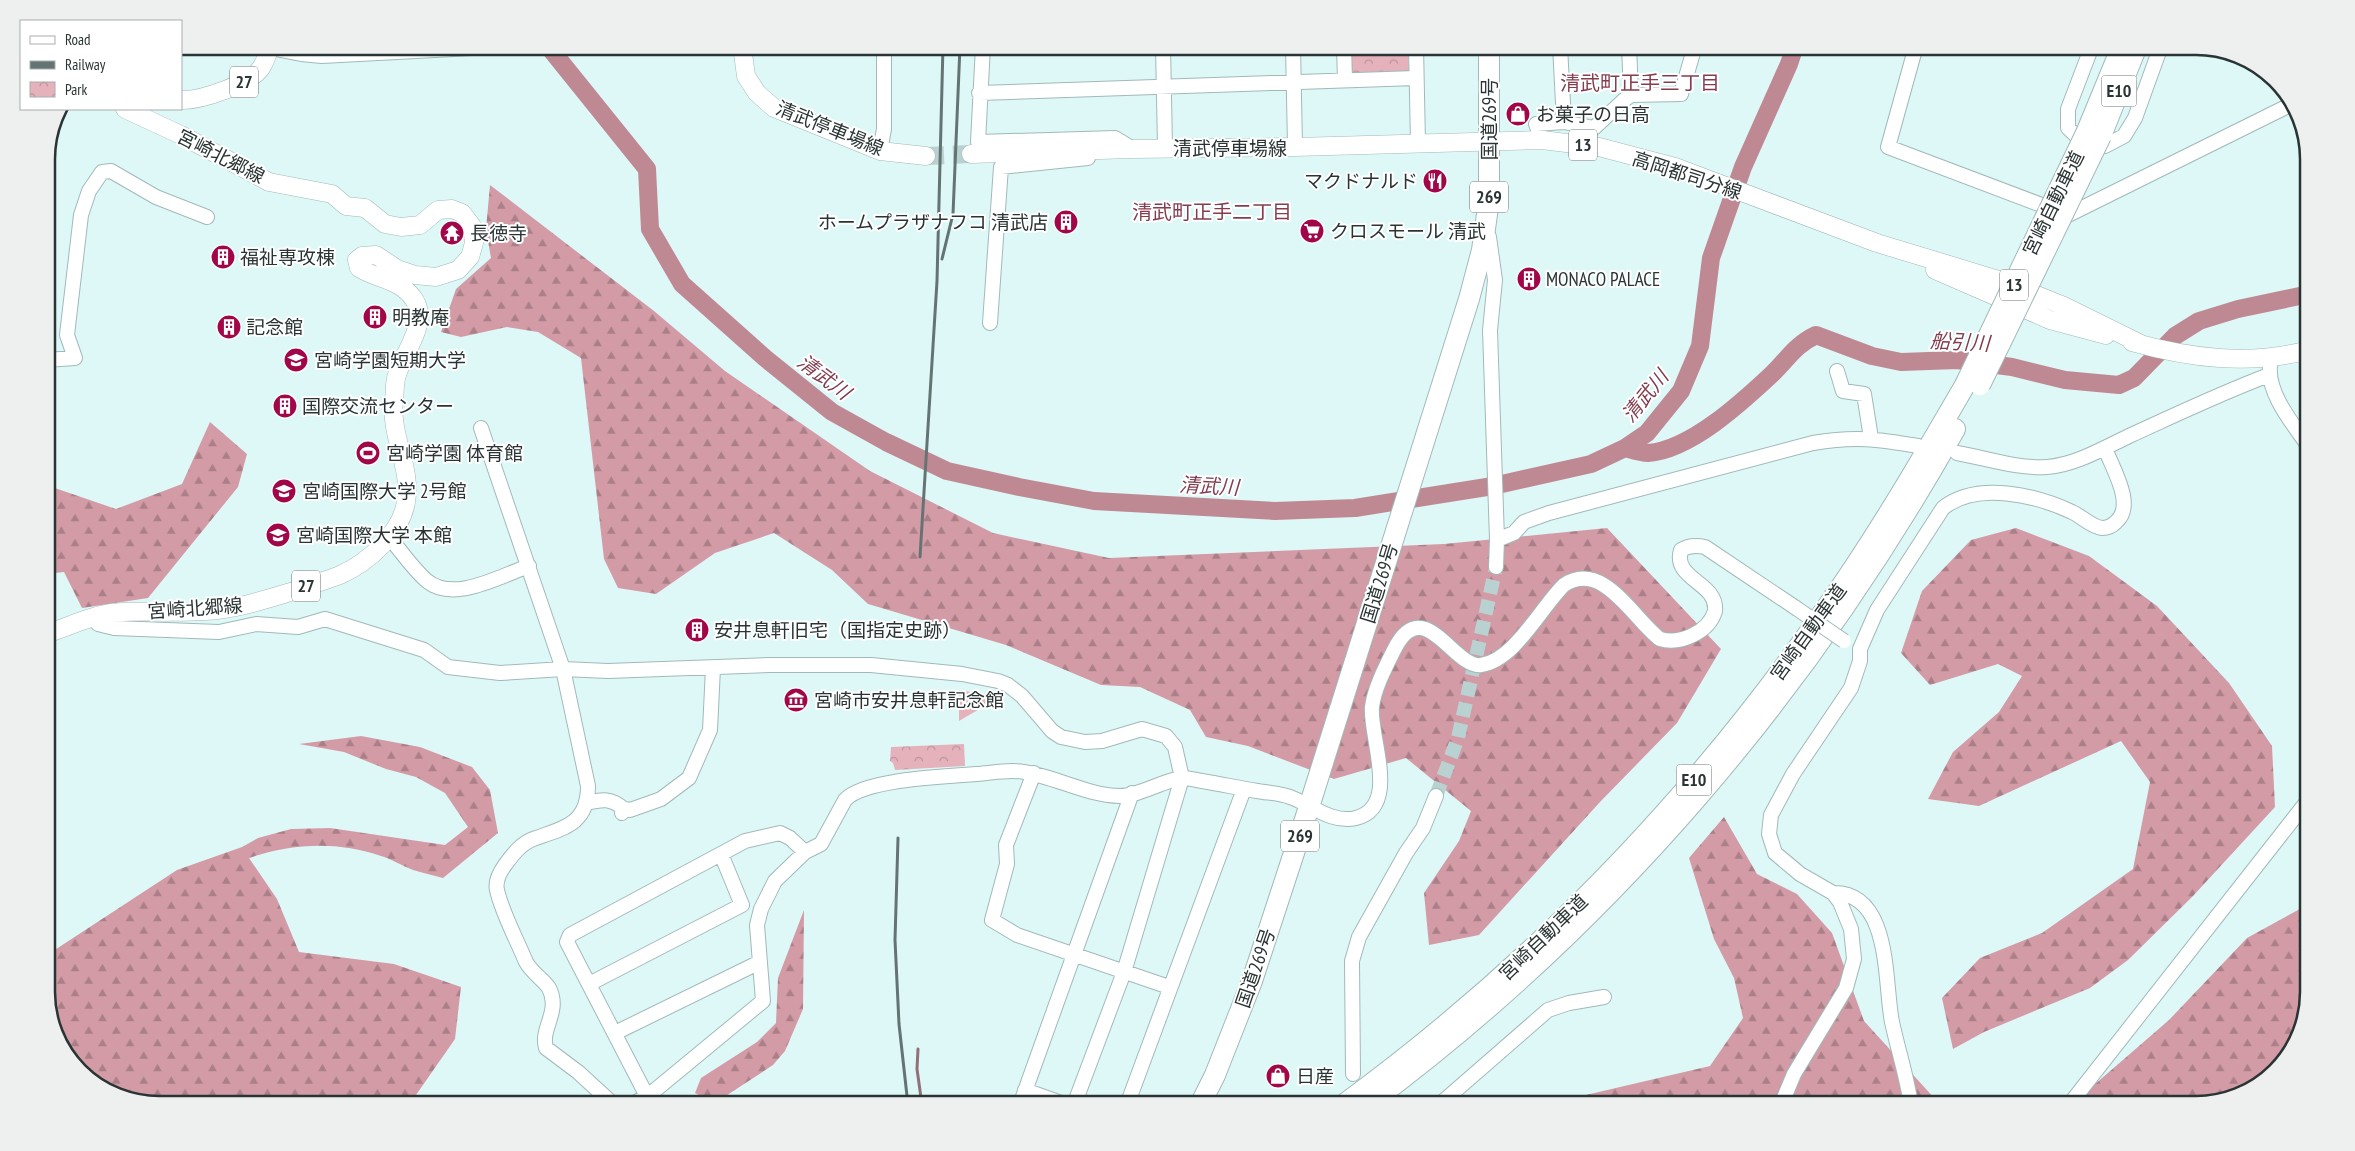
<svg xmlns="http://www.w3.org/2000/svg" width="2355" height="1151" font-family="'PT Sans Narrow','Noto Sans JP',sans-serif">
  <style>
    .forest { fill: url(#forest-firs) }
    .cemetery { fill: url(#cemetery-stones) }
    .park { fill: url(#park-crowns) }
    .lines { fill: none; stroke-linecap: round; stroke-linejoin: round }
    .stream { stroke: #927077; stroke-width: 3 }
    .river { stroke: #bf8994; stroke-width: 18 }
    .minor-tunnel { stroke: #bad1d1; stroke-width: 14; stroke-dasharray: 14 7; stroke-linecap: butt }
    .major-tunnel { stroke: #bad1d1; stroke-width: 18; stroke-dasharray: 18 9; stroke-linecap: butt }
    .minor-casing { stroke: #a1b9b9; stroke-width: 16 }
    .major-casing { stroke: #a1b9b9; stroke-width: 19 }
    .highway-casing { stroke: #a1b9b9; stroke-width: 22 }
    .minor { stroke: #fff; stroke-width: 14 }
    .major { stroke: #fff; stroke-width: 18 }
    .highway { stroke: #fff; stroke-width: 20 }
    .rail { stroke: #647373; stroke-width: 3 }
    .minor-bridge-casing { stroke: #a1b9b9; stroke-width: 16; stroke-linecap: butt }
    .highway-bridge-casing { stroke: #a1b9b9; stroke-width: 22; stroke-linecap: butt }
    .minor-bridge { stroke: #fff; stroke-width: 14 }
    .highway-bridge { stroke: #fff; stroke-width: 20 }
    .labels { text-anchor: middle; stroke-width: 4; stroke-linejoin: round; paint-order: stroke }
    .shield { fill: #fff; stroke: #6a7171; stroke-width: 1 }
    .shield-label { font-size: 18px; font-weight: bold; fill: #2a3434 }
    .poi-label { font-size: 19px; fill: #2a3434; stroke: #fff; text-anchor: start }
    .street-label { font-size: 19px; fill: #2a3434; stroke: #fff }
    .neighbourhood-label { font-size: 20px; fill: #843c4e; stroke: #fff }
    .water-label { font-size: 20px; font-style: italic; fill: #823c4e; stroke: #fff }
    .rim { fill: none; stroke: #2a3434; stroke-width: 2.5 }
  </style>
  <defs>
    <pattern id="forest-firs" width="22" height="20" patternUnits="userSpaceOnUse" patternTransform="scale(1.25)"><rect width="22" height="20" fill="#d39ba6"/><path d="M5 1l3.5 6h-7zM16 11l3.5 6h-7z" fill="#ab7f88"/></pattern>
    <pattern id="cemetery-stones" width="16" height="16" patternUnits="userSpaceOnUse" patternTransform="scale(1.25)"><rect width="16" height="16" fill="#e5b2bc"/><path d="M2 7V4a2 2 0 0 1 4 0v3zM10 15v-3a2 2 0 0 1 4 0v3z" fill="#ba929a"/></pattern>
    <pattern id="park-crowns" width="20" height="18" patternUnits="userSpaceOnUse" patternTransform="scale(1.25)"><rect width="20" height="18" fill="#e5b2bc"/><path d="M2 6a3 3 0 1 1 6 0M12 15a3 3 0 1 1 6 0" fill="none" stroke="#ba929a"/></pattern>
  </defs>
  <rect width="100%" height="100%" fill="#def8f8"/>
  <path class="forest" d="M 490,185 L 654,311 L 725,371 L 870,471 L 993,533 L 1109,558 L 1444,544 L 1607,528 L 1721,649 L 1677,723 L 1600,802 L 1479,935 L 1429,945 L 1424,893 L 1459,841 L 1471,811 L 1406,758 L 1334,779 L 1248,746 L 1206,737 L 1190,710 L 1140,687 L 1101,685 L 1006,645 L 868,604 L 832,570 L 774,533 L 715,553 L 656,594 L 618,588 L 604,559 L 581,358 L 538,332 L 507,327 L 461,337 L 441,332 L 456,289 L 491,258 L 486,229 Z
    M 210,422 L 247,454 L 238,487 L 148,598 L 82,608 L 64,572 L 46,574 L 46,485 L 116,509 L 182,484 Z
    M 2016,528 L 2089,556 L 2157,606 L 2229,683 L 2272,746 L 2275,807 L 2193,896 L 2128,960 L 2090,988 L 1984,1032 L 1953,1049 L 1942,998 L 1980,958 L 2042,933 L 2133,869 L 2150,782 L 2121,741 L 1979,806 L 1928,799 L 1953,752 L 1999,712 L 2022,676 L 1998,664 L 1930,685 L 1901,653 L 1922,591 L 1971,540 Z
    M 361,736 L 420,747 L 472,767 L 490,790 L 498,833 L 443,878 C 433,875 422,873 413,870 C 402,866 392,859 381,856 C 338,841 292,843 249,858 L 277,899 L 299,952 L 394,964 L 461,987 L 455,1039 L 409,1105 L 159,1105 L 109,1093 L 65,1055 L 47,1000 L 47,955 L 177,870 L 242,847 L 258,838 L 291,829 L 330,828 L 445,845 L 468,827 L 445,793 L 416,777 L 386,769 L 344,752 L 299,744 Z
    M 1724,817 L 1757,874 L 1797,894 L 1832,933 L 1864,1021 L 1936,1100 L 1998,1105 L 1543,1105 L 1710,1066 L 1743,1018 L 1734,978 L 1714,939 L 1689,858 Z
    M 2309,904 L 2309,992 L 2297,1042 L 2258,1086 L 2196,1105 L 2071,1105 L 2169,1020 L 2247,938 Z
    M 804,910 L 803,1009 L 785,1051 L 773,1065 L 715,1103 L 695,1093 L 701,1078 L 757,1042 L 776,1023 L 778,978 Z"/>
  <path class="cemetery" d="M 959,690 L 1000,697 L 959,721 Z"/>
  <path class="park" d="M 1350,46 L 1408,46 L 1409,72 L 1350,74 Z
    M 964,744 L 965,766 L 895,770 L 893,763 L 890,761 L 891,747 Z"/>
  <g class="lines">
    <path class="stream" d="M 918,1049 L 917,1069 L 922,1105"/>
    <path class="river" d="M 548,46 L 647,169 L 650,229 L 682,284 L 765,358 L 832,412 L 886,442 L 947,471 L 1019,487 L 1094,501 L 1275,511 L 1355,508 L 1493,486 L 1591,464 L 1625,448 L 1647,433 L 1681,391 L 1700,346 L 1711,258 L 1743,167 L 1789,64 L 1795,46
      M 1625,448 C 1632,450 1641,453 1648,453 C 1690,450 1741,403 1771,375 C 1787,360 1795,345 1816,335 L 1872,356 L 1901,362 L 1957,360 L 2012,367 L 2065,380 L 2119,385 L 2134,378 L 2175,336 L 2199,321 L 2238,309 L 2309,294"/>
    <path class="minor-tunnel" d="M 1436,796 L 1458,738 L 1496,567"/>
    <path class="major-tunnel" d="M 926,156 L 971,154"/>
    <defs>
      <path id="minor" d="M 260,46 L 301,54 L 322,56 L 512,46
        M 983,46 L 978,142 L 1115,138 L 1133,149
        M 1163,46 L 1165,148
        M 1293,46 L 1295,147
        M 1344,46 L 1345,80
        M 1416,46 L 1418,143
        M 1629,46 L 1631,95
        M 1916,46 L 1888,147 L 2068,215 L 2292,104
        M 2092,46 L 2068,109 L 2068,128 L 2083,142 L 2105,146 L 2124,136 L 2135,118 L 2161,46
        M 979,93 L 1416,78
        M 1564,122 L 1594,128 L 1624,100 L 1631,95 L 1681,94 L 1695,46
        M 1542,140 L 1536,124 L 1564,122 L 1560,46
        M 880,151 L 884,129 L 884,46
        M 1489,237 L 1495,280 L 1490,330 L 1497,540 L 1496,567
        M 990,323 L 1001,167 L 1088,158
        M 46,360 L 75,358 L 67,335 L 81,215 L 89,191 L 102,172 L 111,171 L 156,197 L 207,217
        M 2270,366 C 2267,394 2294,425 2309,447
        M 1837,371 L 1843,391 L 1864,394 L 1871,438
        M 481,428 L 563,669 L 588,786 C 588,823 565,828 536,838 C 522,842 513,854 505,865 C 500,872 495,882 497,890 C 502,913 517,940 526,962 C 532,973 544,980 549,988 C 561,1012 540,1028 546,1048 L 578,1072 L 614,1105
        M 1957,453 C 1986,458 2017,469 2047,467 C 2075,465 2104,448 2129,436 C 2175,415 2221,393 2269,375
        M 389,537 C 401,551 413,569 427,581 C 454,603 500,576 529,566
        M 1497,540 L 1514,533 L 1524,522 L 1549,513 L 1813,443 C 1855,436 1877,439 1918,446
        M 94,617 L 98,624 L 114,628 L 219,632 L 256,624 L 298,627 L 325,619 L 424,650 L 448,667 L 500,673 L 563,669 L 608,671 L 769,665 L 871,665 L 962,674 L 998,681 L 1008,685 L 1022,696 L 1052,731 L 1061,737 L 1085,742 L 1102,741 L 1142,729 L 1166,736 L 1175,747 L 1182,778 L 1124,972 L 1074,1105
        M 1034,773 L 1006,845 L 1007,864 L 992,920 L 1017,935 L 1169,987
        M 586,803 C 603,799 611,798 624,809 L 622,813
        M 624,809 L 630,810 L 661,799 L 689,778 L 710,730 L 713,668
        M 1833,893 C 1892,892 1884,983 1892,1022 C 1898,1050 1907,1077 1911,1105
        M 589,984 L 742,905 L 721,854
        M 615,1033 L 760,962
        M 1353,1074 L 1352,961 L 1359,937 L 1406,853 L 1423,828 L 1436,796
        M 1025,1090 L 1067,1105
        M 651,1104 L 567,942 L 570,935 L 745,841 L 780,833 L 790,838 L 805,852
        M 630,1105 L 648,1096 L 763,1001 L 757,925 L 761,909 L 775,881 L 805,852 L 821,844 L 845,800 C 863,779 949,776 977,774 C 992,773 1010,769 1024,772 C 1056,777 1086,795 1120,796 C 1139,796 1166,779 1183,778 C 1189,778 1196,780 1202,781 C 1220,784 1239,788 1257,791 C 1268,793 1280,793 1290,797 C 1310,804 1332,824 1356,818 C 1401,807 1369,736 1372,707 C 1374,689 1386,666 1394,650 C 1423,591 1454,669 1481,665 C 1515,660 1541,607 1564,585 C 1603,559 1634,620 1660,639 C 1680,645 1709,632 1715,611 C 1718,582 1672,580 1681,550 C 1689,545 1696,545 1705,547 L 1796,608
        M 1020,1105 L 1132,793
        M 1127,1105 L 1244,789
        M 1439,1105 L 1548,1010 L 1569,1003 L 1604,997
        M 1781,1105 L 1794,1074 L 1846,988 L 1854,959 L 1851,929 L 1840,902 L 1833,893 L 1800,874 L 1775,853 L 1769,834 L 1771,815 L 1793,774 L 1851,688 L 1860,661 L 1860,649 L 1877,610 L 1943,508 C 1977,481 2036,495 2072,512 C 2081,516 2092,527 2102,528 C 2108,528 2112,526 2116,522 C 2136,505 2112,468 2105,448
        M 2069,1105 L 2309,799"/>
      <path id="major" d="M 742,46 L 746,76 L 757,93 L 774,108 L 880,151 L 926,156
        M 181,100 C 200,101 250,84 261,68 C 265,62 268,53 270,46
        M 971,154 L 1133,149 L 1295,147 L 1542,140 L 1599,147 L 1675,167 L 1877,243 L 2002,281 L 2064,306 L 2143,345
        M 1935,270 L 2050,320 L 2106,335
        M 2132,342 C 2189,358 2249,366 2309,350
        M 46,634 C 68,627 89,616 111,613 C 143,610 174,613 206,611 C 237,609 264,600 294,591 C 309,585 325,581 340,575 C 369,562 401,533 406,502 C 412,467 390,436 394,402 C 395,393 394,383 397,375 C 406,345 438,314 403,288 C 389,278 373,277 359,268 L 357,260 L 362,256 L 376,255 L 397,269 L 415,275 L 436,277 L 458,270 L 470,257 L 474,243 L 472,226 L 462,213 L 452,209 L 438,210 L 420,225 L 401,227 L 385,224 L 365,208 L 346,206 L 332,194 L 269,182 L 181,135 L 125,109"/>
      <path id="highway" d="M 2087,131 L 2122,46
        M 2101,136 L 2137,46
        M 1200,1105 L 1215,1075 L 1252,981 L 1309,807 L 1469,299 L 1482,250 L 1489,200 L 1489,46
        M 1343,1105 C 1530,968 1693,800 1825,610 C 1876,538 1921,461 1965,385
        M 1367,1105 C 1610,925 1808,691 1955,429"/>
    </defs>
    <use href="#minor" class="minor-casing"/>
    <use href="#major" class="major-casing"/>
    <use href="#highway" class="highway-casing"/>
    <use href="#minor" class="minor"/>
    <use href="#major" class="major"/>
    <use href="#highway" class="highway"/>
    <path class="rail" d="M 942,259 L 953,214 L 960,46
      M 920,557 L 937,281 L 943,46
      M 898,838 L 895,940 L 899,1024 L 908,1105"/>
    <defs>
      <path id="minor-bridge" d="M 1796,608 L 1844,641"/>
      <path id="highway-bridge" d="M 1965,385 L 2087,131
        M 1980,385 L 2101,136"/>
    </defs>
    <use href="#minor-bridge" class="minor-bridge-casing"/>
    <use href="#highway-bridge" class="highway-bridge-casing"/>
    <use href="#minor-bridge" class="minor-bridge"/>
    <use href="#highway-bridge" class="highway-bridge"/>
  </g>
  <defs>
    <symbol id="shop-disc" viewBox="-11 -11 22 22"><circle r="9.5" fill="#a00648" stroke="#fff"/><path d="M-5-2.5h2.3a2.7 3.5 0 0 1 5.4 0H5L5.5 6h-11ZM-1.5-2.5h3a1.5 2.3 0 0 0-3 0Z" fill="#fff"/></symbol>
    <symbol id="restaurant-disc" viewBox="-11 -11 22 22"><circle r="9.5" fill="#a00648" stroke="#fff"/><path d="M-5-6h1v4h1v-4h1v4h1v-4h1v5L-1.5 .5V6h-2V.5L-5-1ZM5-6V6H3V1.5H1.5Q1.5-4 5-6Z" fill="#fff"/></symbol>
    <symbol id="building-disc" viewBox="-11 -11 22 22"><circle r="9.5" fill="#a00648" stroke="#fff"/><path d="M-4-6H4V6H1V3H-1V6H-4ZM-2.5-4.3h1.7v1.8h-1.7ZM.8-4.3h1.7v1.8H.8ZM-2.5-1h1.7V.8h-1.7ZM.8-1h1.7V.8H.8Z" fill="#fff"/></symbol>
    <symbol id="supermarket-disc" viewBox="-11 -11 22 22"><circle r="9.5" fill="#a00648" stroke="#fff"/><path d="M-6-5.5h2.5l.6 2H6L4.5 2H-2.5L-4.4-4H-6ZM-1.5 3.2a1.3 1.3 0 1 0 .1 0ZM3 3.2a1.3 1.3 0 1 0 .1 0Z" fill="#fff"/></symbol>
    <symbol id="temple-disc" viewBox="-11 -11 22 22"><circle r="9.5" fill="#a00648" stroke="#fff"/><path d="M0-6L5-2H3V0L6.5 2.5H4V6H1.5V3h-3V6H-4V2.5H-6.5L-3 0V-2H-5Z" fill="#fff"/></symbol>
    <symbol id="university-disc" viewBox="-11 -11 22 22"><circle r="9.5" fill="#a00648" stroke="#fff"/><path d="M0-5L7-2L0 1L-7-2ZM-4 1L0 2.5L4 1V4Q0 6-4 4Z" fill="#fff"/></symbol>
    <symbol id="stadium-disc" viewBox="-11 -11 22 22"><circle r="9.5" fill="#a00648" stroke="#fff"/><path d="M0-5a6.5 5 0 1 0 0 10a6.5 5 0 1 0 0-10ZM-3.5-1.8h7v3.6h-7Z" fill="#fff"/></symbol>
    <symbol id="museum-disc" viewBox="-11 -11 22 22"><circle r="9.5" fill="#a00648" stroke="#fff"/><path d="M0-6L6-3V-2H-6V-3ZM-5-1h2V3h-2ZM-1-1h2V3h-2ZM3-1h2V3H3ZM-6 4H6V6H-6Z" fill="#fff"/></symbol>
  </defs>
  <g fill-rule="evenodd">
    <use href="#shop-disc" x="1504" y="100" width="28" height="28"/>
    <use href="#restaurant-disc" x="1421" y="167" width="28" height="28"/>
    <use href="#building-disc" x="1052" y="208" width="28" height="28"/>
    <use href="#supermarket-disc" x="1298" y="217" width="28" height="28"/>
    <use href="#temple-disc" x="438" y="219" width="28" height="28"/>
    <use href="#building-disc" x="209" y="243" width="28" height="28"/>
    <use href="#building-disc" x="1515" y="265" width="28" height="28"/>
    <use href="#building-disc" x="361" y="303" width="28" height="28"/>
    <use href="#building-disc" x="215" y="313" width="28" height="28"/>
    <use href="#university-disc" x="282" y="346" width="28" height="28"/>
    <use href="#building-disc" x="271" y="392" width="28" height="28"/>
    <use href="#stadium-disc" x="354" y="439" width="28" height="28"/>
    <use href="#university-disc" x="270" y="477" width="28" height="28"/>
    <use href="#university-disc" x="264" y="521" width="28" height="28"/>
    <use href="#building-disc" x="683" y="616" width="28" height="28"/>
    <use href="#museum-disc" x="782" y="686" width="28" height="28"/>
    <use href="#shop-disc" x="1264" y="1062" width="28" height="28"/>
  </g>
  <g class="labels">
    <g class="shield">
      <rect x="230" y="66.5" width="28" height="31" rx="4"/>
      <rect x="2101.5" y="75.5" width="35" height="31" rx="4"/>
      <rect x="1569" y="129.5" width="28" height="31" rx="4"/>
      <rect x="1470" y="181.5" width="38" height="31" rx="4"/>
      <rect x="2000" y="269.5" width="28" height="31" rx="4"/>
      <rect x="292" y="570.5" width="28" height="31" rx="4"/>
      <rect x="1676.5" y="764.5" width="35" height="31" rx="4"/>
      <rect x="1281" y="820.5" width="38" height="31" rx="4"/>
    </g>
    <g class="shield-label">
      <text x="244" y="88">27</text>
      <text x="2119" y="97">E10</text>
      <text x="1583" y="151">13</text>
      <text x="1489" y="203">269</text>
      <text x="2014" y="291">13</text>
      <text x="306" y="592">27</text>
      <text x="1694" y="786">E10</text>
      <text x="1300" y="842">269</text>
    </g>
    <g class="poi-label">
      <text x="1536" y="121">お菓子の日高</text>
      <text x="1418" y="188" text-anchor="end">マクドナルド</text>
      <text x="1048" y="229" text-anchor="end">ホームプラザナフコ 清武店</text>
      <text x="1330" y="238">クロスモール 清武</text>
      <text x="470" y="240">長徳寺</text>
      <text x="240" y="264">福祉専攻棟</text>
      <text x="1546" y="286">MONACO PALACE</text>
      <text x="392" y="324">明教庵</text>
      <text x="246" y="334">記念館</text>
      <text x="314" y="367">宮崎学園短期大学</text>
      <text x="302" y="413">国際交流センター</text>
      <text x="386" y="460">宮崎学園 体育館</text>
      <text x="302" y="498">宮崎国際大学 2号館</text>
      <text x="296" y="542">宮崎国際大学 本館</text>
      <text x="714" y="637">安井息軒旧宅（国指定史跡）</text>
      <text x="814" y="707">宮崎市安井息軒記念館</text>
      <text x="1296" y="1083">日産</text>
    </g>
    <g class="street-label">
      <text transform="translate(1489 119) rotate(-90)" y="7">国道269号</text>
      <text transform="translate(830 128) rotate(22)" y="7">清武停車場線</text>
      <text x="1230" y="155">清武停車場線</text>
      <text transform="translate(221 156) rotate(27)" y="7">宮崎北郷線</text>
      <text transform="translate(1687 175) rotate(18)" y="7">高岡都司分線</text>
      <text transform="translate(2053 203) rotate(-64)" y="7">宮崎自動車道</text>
      <text transform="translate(1379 583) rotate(-73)" y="7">国道269号</text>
      <text transform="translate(195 608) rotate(-4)" y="7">宮崎北郷線</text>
      <text transform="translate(1808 632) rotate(-54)" y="7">宮崎自動車道</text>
      <text transform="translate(1543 937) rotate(-44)" y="7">宮崎自動車道</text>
      <text transform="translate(1255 968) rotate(-71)" y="7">国道269号</text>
    </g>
    <g class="neighbourhood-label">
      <text x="1640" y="90">清武町正手三丁目</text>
      <text x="1212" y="219">清武町正手二丁目</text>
    </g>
    <g class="water-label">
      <text transform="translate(1960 342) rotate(3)" y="7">船引川</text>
      <text transform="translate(824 377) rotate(37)" y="7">清武川</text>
      <text transform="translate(1645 396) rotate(-51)" y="7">清武川</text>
      <text transform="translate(1209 486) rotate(3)" y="7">清武川</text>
    </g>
  </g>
  <path d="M0 0H2355V1151H0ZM159 55H2196A104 104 0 0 1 2300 159V992A104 104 0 0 1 2196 1096H159A104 104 0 0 1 55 992V159A104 104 0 0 1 159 55Z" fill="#eeefef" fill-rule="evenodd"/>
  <path class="rim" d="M159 55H2196A104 104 0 0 1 2300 159V992A104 104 0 0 1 2196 1096H159A104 104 0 0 1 55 992V159A104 104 0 0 1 159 55Z"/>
  <rect x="20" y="20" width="162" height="90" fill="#ffffff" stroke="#aaaeae"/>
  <rect x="30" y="36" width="25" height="8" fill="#ffffff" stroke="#aaaeae"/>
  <text x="65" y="45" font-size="15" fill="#2a3434">Road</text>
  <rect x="30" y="61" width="25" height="8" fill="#647373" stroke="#aaaeae"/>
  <text x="65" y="70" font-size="15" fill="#2a3434">Railway</text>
  <rect x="30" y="82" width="25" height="15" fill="url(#park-crowns)" stroke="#aaaeae"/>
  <text x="65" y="95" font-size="15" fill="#2a3434">Park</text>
</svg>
